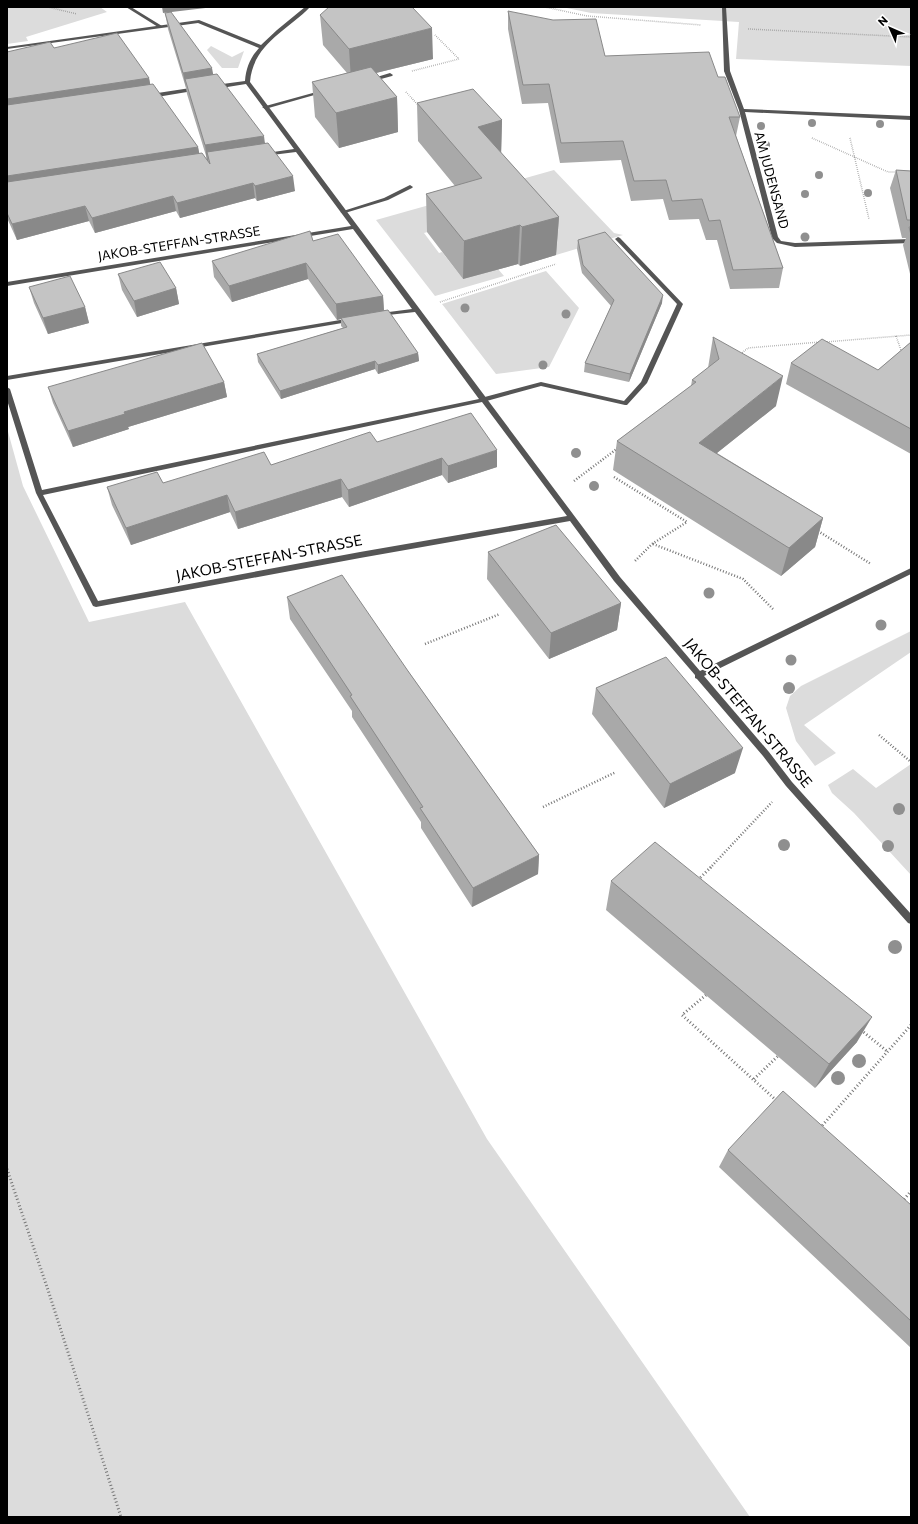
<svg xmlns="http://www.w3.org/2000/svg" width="918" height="1524" font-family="Commissioner,sans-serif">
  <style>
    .green { fill: #dcdcdc }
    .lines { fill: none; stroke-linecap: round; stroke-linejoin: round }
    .path-far2 { stroke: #777; stroke-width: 1.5; stroke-dasharray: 0.5 1.5; stroke-linecap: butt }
    .path-far1 { stroke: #777; stroke-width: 2.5; stroke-dasharray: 1 2; stroke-linecap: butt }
    .path { stroke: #777; stroke-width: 3; stroke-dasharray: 1 2.5; stroke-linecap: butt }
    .service { fill: #555; fill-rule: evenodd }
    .minor { fill: #555; fill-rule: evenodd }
    .tree { fill: #8f8f8f }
    .wall { fill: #a9a9a9 }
    .shaded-wall { fill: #898989 }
    .building { fill: #c4c4c4; stroke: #898989 }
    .labels { text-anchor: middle; stroke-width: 4; stroke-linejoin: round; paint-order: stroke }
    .far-street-label { font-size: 13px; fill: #000; stroke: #fff }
    .street-label { font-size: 15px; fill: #000; stroke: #fff }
  </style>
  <rect width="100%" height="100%" fill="#fff"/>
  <path class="green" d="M 7,7 L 100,7 L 107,12 L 26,37 L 28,41 L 7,44 Z
    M 562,7 L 911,7 L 911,66 L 736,59 L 739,22 L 591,13 Z
    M 211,46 L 232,57 L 244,51 L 238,68 L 222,68 L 207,50 Z
    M 554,170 L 614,233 L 623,235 L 556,255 L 514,207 L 424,233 L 439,253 L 442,252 L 463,279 L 498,269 L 504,276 L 435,296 L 376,220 Z
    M 546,271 L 579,308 L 549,367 L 496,374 L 442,304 Z
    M 7,428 L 23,486 L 89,622 L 185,602 L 487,1139 L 750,1517 L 7,1517 Z
    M 911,631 L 911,652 L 804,725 L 836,753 L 815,766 L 796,741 L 786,708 L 790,696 L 801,686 Z
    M 911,764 L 911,875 L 854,813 L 832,793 L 828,785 L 853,769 L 876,788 Z"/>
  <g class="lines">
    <path class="path-far2" d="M 48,7 L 77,14
      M 545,7 L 587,16 L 701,25
      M 748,29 L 911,37
      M 412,71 L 459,59 L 434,34
      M 406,92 L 419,106
      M 812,138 L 888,172 L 898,172
      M 850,138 L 869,219
      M 440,302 L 556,264
      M 896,336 L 902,353
      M 825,342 L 911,335
      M 739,355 L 748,348 L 820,342"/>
    <path class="path-far1" d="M 614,477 L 687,522 L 652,544 L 634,562
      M 574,481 L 618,448
      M 818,531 L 871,564
      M 653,544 L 743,579 L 774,610
      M 425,644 L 500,614
      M 879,735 L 911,762
      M 543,807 L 616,772
      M 710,868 L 772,802"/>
    <path class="path" d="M 698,880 L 711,867
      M 706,995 L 682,1015 L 777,1101
      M 861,1030 L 888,1052
      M 754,1079 L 778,1056
      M 820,1128 L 911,1025
      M 7,1169 L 48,1290 L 121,1517
      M 902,1202 L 911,1191"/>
    <path class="service" d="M 126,7 L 131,7 L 162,26 L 158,27 Z
      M 727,69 L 730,71 L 744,109 L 911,116 L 911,120 L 745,112 L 778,237 L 781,241 L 795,243 L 911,239 L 911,243 L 795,247 L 777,243 L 772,238 L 739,110 L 724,71 Z
      M 390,73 L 393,75 L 392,76 L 370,82 L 367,80 Z
      M 320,91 L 325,92 L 265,109 L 262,107 Z
      M 410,185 L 413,187 L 412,188 L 388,200 L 345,213 L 340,212 L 384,198 Z
      M 618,237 L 620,238 L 683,304 L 647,383 L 627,405 L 625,405 L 541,386 L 483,402 L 481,402 L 481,398 L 541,382 L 624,401 L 641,382 L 677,304 L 616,240 L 615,239 Z"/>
    <path class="minor" d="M 305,7 L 310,7 C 287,31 253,44 250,82 L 620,577 L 700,671 L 911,568 L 911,574 L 704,676 L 769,752 L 792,782 L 911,914 L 911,924 L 908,923 L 786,786 L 763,756 L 697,679 L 695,678 L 695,675 L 614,581 L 570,521 L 360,558 L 96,607 L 93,606 L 36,493 L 7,400 L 7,387 L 10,389 L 42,490 L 479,399 L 415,312 L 379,316 L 378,315 L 381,313 L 412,309 L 353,229 L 7,286 L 7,282 L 351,226 L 296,152 L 264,156 L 263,155 L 266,153 L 294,149 L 246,84 L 215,89 L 212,87 L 215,85 L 245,81 C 246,68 250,58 259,48 L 198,23 L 7,49 L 7,47 L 199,20 L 261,45 L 277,30 ZM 482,402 L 567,516 L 360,552 L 98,601 L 43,495 Z
      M 722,7 L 726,7 L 730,71 L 727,73 L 724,71 Z
      M 197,87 L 200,89 L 199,90 L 151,98 L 148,96 L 151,94 Z
      M 352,318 L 354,319 L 354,321 L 7,380 L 7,376 Z"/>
  </g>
  <g class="tree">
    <circle cx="812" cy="123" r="4"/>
    <circle cx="880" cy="124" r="4"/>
    <circle cx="761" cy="126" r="4"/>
    <circle cx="766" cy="145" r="4"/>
    <circle cx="819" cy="175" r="4"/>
    <circle cx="868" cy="193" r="4"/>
    <circle cx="805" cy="194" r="4"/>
    <circle cx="779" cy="209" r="4.5"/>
    <circle cx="805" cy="237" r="4.5"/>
    <circle cx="465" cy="308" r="4.5"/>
    <circle cx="566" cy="314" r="4.5"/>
    <circle cx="543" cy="365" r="4.5"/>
    <circle cx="576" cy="453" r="5"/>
    <circle cx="594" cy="486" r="5"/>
    <circle cx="709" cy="593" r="5.5"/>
    <circle cx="881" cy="625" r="5.5"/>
    <circle cx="791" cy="660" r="5.5"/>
    <circle cx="789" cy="688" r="6"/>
    <circle cx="899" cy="809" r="6"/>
    <circle cx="784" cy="845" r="6"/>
    <circle cx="888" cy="846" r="6"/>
    <circle cx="895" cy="947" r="7"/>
    <circle cx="859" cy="1061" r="7"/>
    <circle cx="838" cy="1078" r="7"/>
  </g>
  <path class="wall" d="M 508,11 L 605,56 L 718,77 L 740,117 L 736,136 L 783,268 L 779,288 L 730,289 L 717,240 L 706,240 L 699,219 L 669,220 L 663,199 L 631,201 L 621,160 L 560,163 L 548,103 L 522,104 L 508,29 Z
    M 165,13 L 213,74 L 265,143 L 295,191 L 257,201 L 255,198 L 180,218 L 176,211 L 95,233 L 89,221 L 17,240 L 7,218 L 7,52 L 54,48 L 149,78 L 150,85 L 198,147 L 199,153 L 207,159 L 187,94 L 186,88 L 168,29 Z
    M 320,15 L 433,59 L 376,73 L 397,97 L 398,132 L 339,148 L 315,117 L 312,82 L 347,73 L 323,45 Z
    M 417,103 L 502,120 L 501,153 L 559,217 L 556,255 L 520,266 L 518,264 L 463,279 L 427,232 L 426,194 L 455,186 L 418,141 Z
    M 896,170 L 911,171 L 911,278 L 903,245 L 906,238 L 902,238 L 890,188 Z
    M 578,240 L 662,303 L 629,382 L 584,372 L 585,363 L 611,306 L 582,273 L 577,249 Z
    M 313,241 L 383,296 L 384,310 L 418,353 L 419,361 L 378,374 L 375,369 L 281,399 L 258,362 L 257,354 L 343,328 L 341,326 L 341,319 L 337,320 L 308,279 L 232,302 L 214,277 L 212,261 Z
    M 118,274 L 176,288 L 179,304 L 137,317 L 122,290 Z
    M 29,287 L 85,307 L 89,323 L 48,334 L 34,303 Z
    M 713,337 L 776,406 L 717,453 L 823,518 L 815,547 L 781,576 L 613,470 L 617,441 L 691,386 L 692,380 L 708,368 Z
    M 911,342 L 911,454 L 786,384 L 791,363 L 878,370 Z
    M 224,382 L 227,397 L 128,427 L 129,429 L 73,447 L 53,403 L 48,387 Z
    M 377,442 L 497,467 L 448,483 L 442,475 L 349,507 L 342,497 L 238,529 L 230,512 L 131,545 L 112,505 L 107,487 L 163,483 L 271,465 Z
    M 488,552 L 621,603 L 617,630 L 549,659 L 487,579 Z
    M 287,597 L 408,671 L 539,855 L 538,874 L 472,907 L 421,828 L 421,822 L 352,717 L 352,711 L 290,619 Z
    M 596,688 L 735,773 L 664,808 L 592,714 Z
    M 611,881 L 857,1042 L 815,1088 L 606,910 Z
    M 728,1150 L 911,1205 L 911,1348 L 719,1167 Z"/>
  <path class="shaded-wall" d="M 162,7 L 214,7 L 163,13 Z
    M 432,28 L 433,59 L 351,79 L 349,49 Z
    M 212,68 L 215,84 L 185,79 L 186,88 L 183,73 Z
    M 149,78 L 152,93 L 7,114 L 7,99 Z
    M 397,97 L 398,132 L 339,148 L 336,113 Z
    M 502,120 L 501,158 L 478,127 Z
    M 264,136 L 266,152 L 207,152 L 208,161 L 207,161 L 205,145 Z
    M 198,147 L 201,162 L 7,191 L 7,176 Z
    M 293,176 L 295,191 L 257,201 L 255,186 Z
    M 253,183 L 255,198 L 180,218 L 177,203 Z
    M 173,196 L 176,211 L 95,233 L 92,218 Z
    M 85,206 L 89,221 L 17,240 L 12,224 Z
    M 559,217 L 556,255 L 520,266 L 522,227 Z
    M 520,225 L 518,264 L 463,279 L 464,241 Z
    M 306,263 L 308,279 L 232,302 L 229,286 Z
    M 176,288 L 179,304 L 137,317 L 134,301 Z
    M 663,295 L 662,303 L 629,382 L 630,374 Z
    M 383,296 L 384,312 L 341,318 L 341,319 L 337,320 L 336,304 Z
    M 85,307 L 89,323 L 48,334 L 43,318 Z
    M 418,353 L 419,361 L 378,374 L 378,365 Z
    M 375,361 L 375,369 L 281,399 L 280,391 Z
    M 783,376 L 776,406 L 693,472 L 699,443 Z
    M 224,382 L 227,397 L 128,427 L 129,429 L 73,447 L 68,431 L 124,412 Z
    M 497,450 L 497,467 L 448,483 L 448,466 Z
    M 442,458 L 442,475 L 349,507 L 348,490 Z
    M 341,479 L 342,497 L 238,529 L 235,512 Z
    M 227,495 L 230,512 L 131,545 L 126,528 Z
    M 823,518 L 815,547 L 781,576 L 789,548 Z
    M 621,603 L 617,630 L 549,659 L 551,633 Z
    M 743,748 L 735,773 L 664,808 L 670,784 Z
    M 539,855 L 538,874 L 472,907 L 473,888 Z
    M 872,1017 L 857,1042 L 815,1088 L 829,1064 Z"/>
  <path class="building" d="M 329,7 L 412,7 L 432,28 L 349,49 L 320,15 Z
    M 508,11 L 553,20 L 596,19 L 605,56 L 709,52 L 718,77 L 725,77 L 740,117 L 729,117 L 783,268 L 733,270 L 720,220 L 709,221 L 702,199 L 672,201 L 666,180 L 634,181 L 623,141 L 561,143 L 549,84 L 523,85 Z
    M 171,12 L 212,68 L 183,73 L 165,13 Z
    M 117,33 L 149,78 L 7,99 L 7,52 L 50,42 L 54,48 Z
    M 371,67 L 397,97 L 336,113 L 312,82 Z
    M 217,74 L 264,136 L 205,145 L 185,79 Z
    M 153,84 L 198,147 L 7,176 L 7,105 Z
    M 473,89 L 502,120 L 478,127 L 559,217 L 522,227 L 520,225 L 464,241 L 426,194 L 482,178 L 417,103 Z
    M 268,143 L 293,176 L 255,186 L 253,183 L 177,203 L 173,196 L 92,218 L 85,206 L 12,224 L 7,213 L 7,182 L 202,153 L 210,164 L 207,152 Z
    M 896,170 L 911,171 L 911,220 L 907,220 Z
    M 909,227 L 911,227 L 911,235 Z
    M 310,231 L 313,241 L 338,234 L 383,296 L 336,304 L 306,263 L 229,286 L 212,261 Z
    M 605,232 L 663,295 L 630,374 L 585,363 L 614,300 L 583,265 L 578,240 Z
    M 160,262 L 176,288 L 134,301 L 118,274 Z
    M 70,276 L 85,307 L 43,318 L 29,287 Z
    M 388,310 L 418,353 L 378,365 L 375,361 L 280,391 L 257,354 L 347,327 L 341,318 Z
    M 713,337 L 783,376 L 699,443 L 823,518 L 789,548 L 617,441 L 696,382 L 692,380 L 719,359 Z
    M 822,339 L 878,370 L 911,342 L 911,429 L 791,363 Z
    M 202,343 L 224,382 L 124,412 L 125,414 L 68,431 L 48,387 Z
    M 471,413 L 497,450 L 448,466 L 442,458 L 348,490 L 341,479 L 235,512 L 227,495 L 126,528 L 107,487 L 157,472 L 163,483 L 264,452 L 271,465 L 370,432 L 377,442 Z
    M 556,525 L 621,603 L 551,633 L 488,552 Z
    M 342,575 L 408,671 L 539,855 L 473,888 L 420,808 L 423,807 L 350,696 L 352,695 L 287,597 Z
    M 666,657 L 743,748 L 670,784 L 596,688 Z
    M 655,842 L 872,1017 L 829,1064 L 611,881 Z
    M 783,1091 L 911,1205 L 911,1321 L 728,1150 Z"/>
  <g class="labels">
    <g class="far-street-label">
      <text transform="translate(772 180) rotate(75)" y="5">AM JUDENSAND</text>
      <text transform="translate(179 243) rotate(-9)" y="5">JAKOB-STEFFAN-STRASSE</text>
    </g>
    <g class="street-label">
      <text transform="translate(269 558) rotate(-11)" y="5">JAKOB-STEFFAN-STRASSE</text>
      <text transform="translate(748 713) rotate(50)" y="5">JAKOB-STEFFAN-STRASSE</text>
    </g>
  </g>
  <rect width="918" height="1524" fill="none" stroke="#000000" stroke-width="16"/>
  <g transform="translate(890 28) rotate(315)" stroke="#ffffff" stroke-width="3" paint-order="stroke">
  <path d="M0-3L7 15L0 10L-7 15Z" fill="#000000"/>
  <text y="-6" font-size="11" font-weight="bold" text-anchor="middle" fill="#000000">N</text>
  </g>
</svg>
